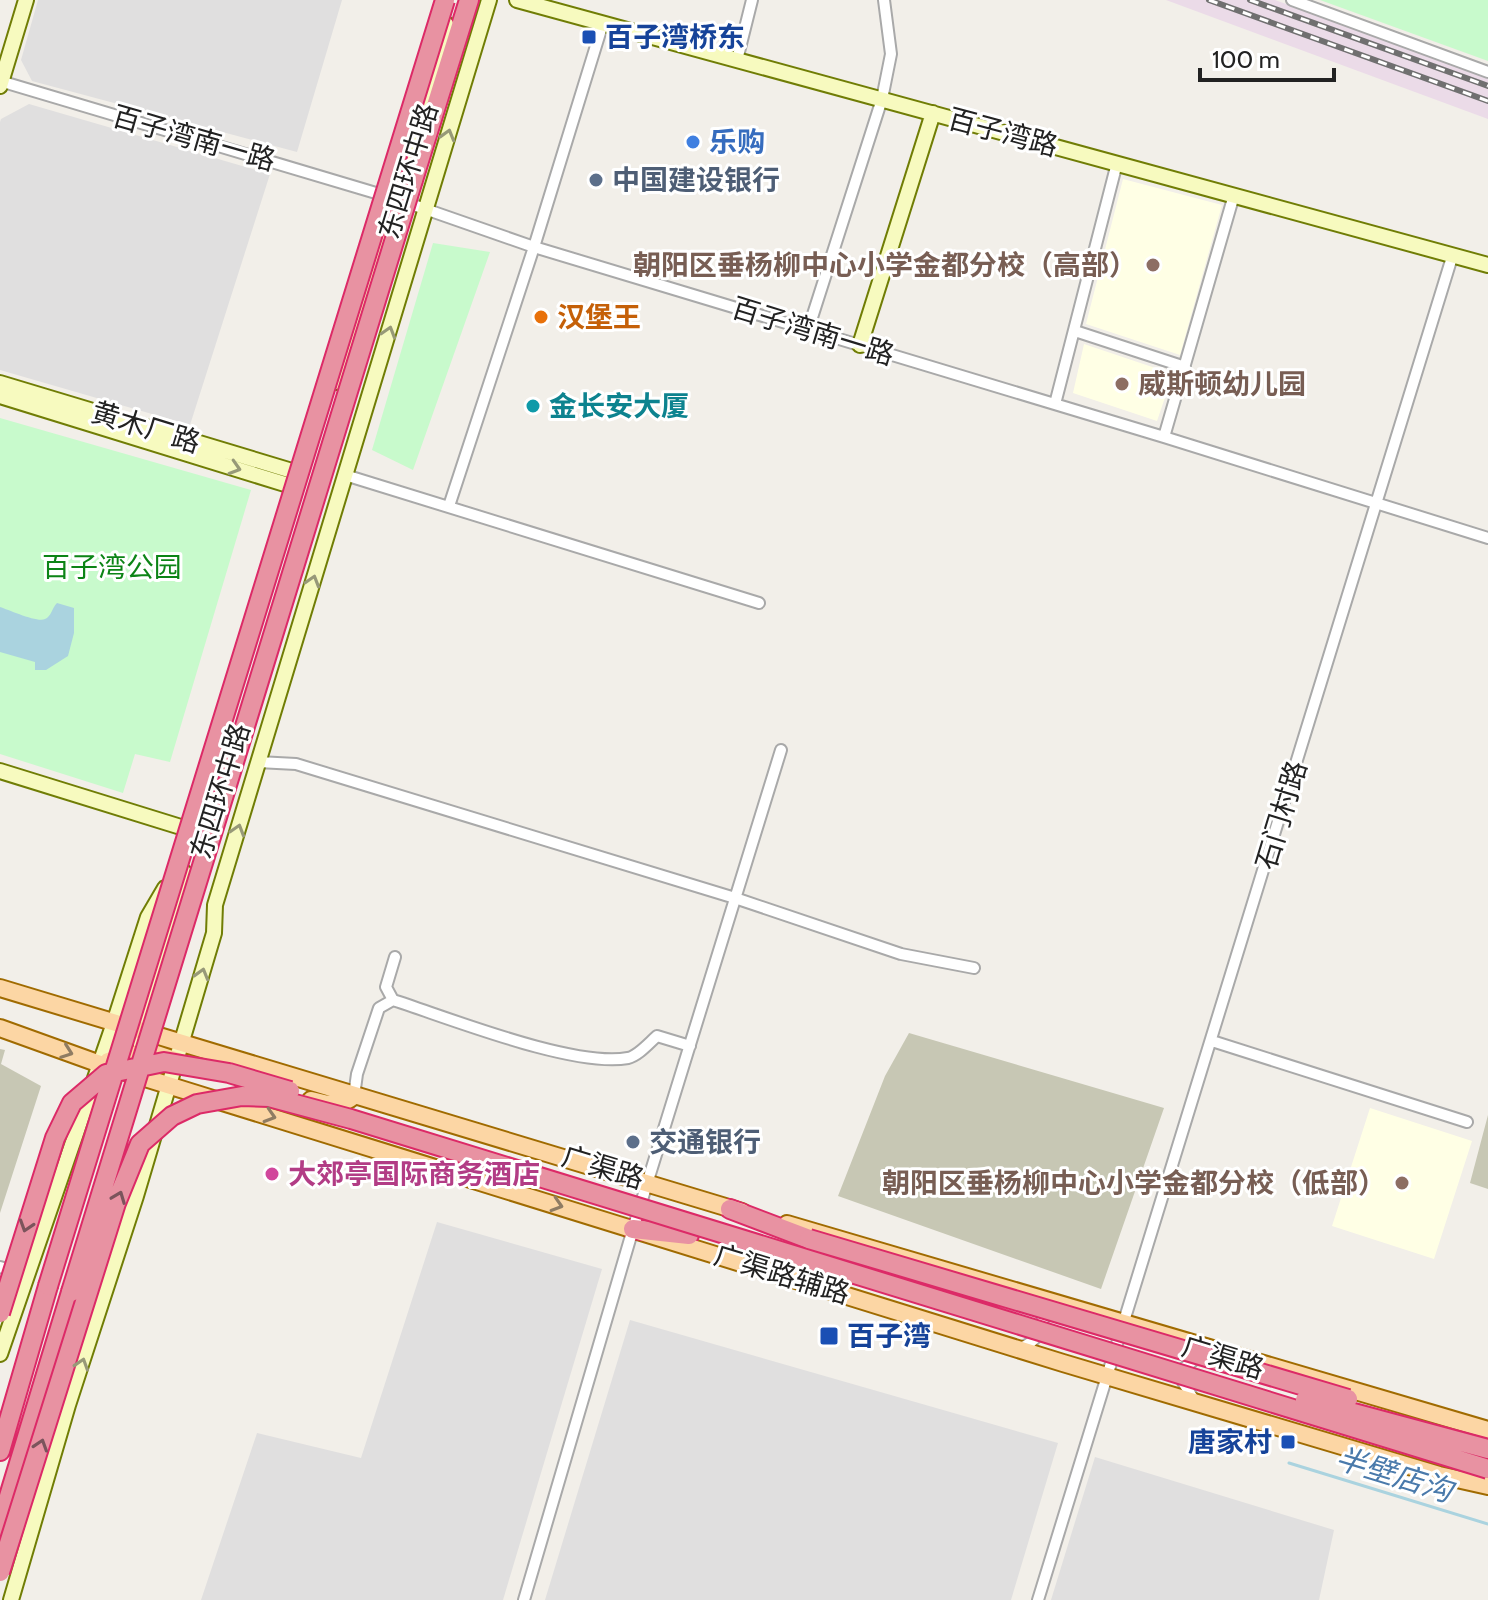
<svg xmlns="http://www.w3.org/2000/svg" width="1488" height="1600" font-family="Cabin,'Noto Sans SC',sans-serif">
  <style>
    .residential { fill: #e0dfdf }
    .industrial { fill: #ebdbe8 }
    .education { fill: #ffffe5 }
    .construction { fill: #c7c7b4 }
    .park { fill: #c8facc }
    .water { fill: #aad3df }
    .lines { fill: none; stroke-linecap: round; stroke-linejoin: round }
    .stream { stroke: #aad3df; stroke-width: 3 }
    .street-casing { stroke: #a9a9a9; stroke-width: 14 }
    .secondary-casing { stroke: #707d05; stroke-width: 18 }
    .primary-casing { stroke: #a06b00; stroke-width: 20 }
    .highway-casing { stroke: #dc2a67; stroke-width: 22 }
    .street { stroke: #fff; stroke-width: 10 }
    .secondary { stroke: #f7fabf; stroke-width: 14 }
    .primary { stroke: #fcd6a4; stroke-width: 16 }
    .highway { stroke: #e892a2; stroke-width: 18 }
    .rail-casing { stroke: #707070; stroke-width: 6 }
    .rail { stroke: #fff; stroke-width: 3; stroke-dasharray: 9; stroke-linecap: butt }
    .highway-bridge-casing { stroke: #dc2a67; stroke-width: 22; stroke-linecap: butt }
    .highway-bridge { stroke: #e892a2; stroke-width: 18 }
    .oneway { stroke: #979978 }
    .oneway2 { stroke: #8f7c63 }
    .oneway3 { stroke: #7b545c }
    .transit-dot { fill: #1a4fb4; stroke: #fff; stroke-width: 3 }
    .shop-dot { fill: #3f7fe0; stroke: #fff; stroke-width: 3 }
    .service-dot { fill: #5c6f8a; stroke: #fff; stroke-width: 3 }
    .education-dot { fill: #8d6e63; stroke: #fff; stroke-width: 3 }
    .food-dot { fill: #e8710a; stroke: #fff; stroke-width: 3 }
    .culture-dot { fill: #0f9aa8; stroke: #fff; stroke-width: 3 }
    .hotel-dot { fill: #d1479c; stroke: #fff; stroke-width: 3 }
    .labels { text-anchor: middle; stroke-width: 6; stroke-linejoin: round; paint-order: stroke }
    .transit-label { font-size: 28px; font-weight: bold; fill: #164399; stroke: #fff; text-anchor: start }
    .street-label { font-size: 28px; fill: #222; stroke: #fff }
    .shop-label { font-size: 28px; font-weight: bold; fill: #366cbe; stroke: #fff; text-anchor: start }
    .service-label { font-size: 28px; font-weight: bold; fill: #4e5e75; stroke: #fff; text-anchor: start }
    .education-label { font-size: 28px; font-weight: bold; fill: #785e54; stroke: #fff; text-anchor: end }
    .food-label { font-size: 28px; font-weight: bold; fill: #c56008; stroke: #fff; text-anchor: start }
    .culture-label { font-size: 28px; font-weight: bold; fill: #0d838f; stroke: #fff; text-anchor: start }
    .park-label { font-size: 28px; fill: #0c8416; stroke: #fff }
    .hotel-label { font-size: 28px; font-weight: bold; fill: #b23c85; stroke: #fff; text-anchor: start }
    .water-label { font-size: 30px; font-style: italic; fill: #4a7aab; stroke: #fff }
  </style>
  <rect width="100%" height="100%" fill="#f2efe9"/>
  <path class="residential" d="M 38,0 L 342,0 L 297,152 L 32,81 L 21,60 Z
    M 29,104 L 270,174 L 190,425 L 0,370 L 0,122 L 1,119 Z
    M 437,1222 L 602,1269 L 503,1600 L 201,1600 L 257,1433 L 361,1458 Z
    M 630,1320 L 1058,1443 L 1011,1600 L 545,1600 Z
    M 1095,1457 L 1334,1530 L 1319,1600 L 1051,1600 Z"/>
  <path class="industrial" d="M 1166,0 L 1275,0 L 1488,77 L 1488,119 Z"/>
  <path class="education" d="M 1123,179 L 1222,205 L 1180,355 L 1086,324 Z
    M 1084,344 L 1173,374 L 1157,421 L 1073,393 Z
    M 1370,1108 L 1472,1141 L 1434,1259 L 1332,1226 Z"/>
  <path class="construction" d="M 909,1033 L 1164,1108 L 1101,1289 L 838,1196 L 885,1076 Z
    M 0,1049 L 5,1050 L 1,1064 L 41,1086 L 0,1213 Z
    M 1488,1115 L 1488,1189 L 1470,1183 Z"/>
  <path class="park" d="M 1320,0 L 1488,0 L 1488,61 Z
    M 433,243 L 490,252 L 413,470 L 372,450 Z
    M 0,418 L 251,490 L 170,762 L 135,754 L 123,793 L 0,754 Z"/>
  <path class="water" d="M 57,603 L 74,608 L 74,633 L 68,656 L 46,670 L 35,670 L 35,662 L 0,652 L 0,607 C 9,610 38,623 45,619 C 51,617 52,608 57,603 Z"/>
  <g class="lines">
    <path class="stream" d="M 1289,1463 L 1488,1524"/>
    <defs>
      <path id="street" d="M 1292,0 L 1488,72
        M 737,60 L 752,0
        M 0,81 L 386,196
        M 405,202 L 534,247 L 1164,437 L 1488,538
        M 808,330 L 882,99 L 891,54 L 884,0
        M 1075,331 L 1185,367
        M 1055,404 L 1117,163
        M 1164,437 L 1234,195
        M 345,475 L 759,603
        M 449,506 L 534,247 L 603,23
        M 258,762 L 296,764 L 735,898 L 901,954 L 974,968
        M 395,957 L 386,987 L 393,1000 C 449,1018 574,1068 628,1058 C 638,1056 649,1043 657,1036 L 690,1046
        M 1212,1041 L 1467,1122
        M 354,1096 L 357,1074 L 379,1008 L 393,1000
        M 0,1267 L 17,1272
        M 1020,1348 C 1037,1342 1047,1327 1041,1308
        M 1194,1400 L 1183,1382 L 1183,1369 L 1200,1355
        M 524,1600 L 633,1229 L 781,750
        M 1038,1600 L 1453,254"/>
      <path id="secondary" d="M 517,0 L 1488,265
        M 0,86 L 26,0
        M 860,345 L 933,113
        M 336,382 L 430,88 L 446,24
        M 0,383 L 292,471
        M 0,396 L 288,485
        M 0,771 L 184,828
        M 139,1041 L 167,946 L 184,872
        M 0,1354 L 114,1023 L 148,917 L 165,888
        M 11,1600 L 68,1405 L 136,1196 L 214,933 L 215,905 L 489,0"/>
      <path id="primary" d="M 0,988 L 742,1212
        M 0,1028 L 100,1064 L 1063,1363 L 1439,1475 L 1488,1486
        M 108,1061 L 148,1051 L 178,1061
        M 311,1100 C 330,1105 339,1108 354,1096
        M 787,1224 L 1488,1430"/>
      <path id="highway" d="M 413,180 L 469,0
        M 730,1209 L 809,1239
        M 633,1229 L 689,1235
        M 0,1451 L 48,1286
        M 0,1526 L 71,1292"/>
    </defs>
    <use href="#street" class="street-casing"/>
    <use href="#secondary" class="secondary-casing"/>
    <use href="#primary" class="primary-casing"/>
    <use href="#highway" class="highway-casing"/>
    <use href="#street" class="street"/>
    <use href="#secondary" class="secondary"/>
    <use href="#primary" class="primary"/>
    <use href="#highway" class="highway"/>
    <defs>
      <path id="rail" d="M 1209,0 L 1488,101
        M 1250,0 L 1488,86"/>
    </defs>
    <use href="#rail" class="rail-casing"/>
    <use href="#rail" class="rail"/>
    <defs>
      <path id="highway-bridge" d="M 809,1239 L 1348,1399
        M 48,1286 L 445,0
        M 71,1292 L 413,180
        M 0,1313 L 55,1138 L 72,1103 L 106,1074 L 164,1062 L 229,1073 L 290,1091
        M 1305,1400 L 1488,1449
        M 0,1572 L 116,1203 L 140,1144 L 172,1116 L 197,1104 L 242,1096 L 269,1097 L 351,1119 L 1488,1469"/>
    </defs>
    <use href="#highway-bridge" class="highway-bridge-casing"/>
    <use href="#highway-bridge" class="highway-bridge"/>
  </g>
  <defs><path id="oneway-chevron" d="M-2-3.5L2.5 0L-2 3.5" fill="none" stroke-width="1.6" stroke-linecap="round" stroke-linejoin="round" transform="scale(2)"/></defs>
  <g class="oneway">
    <use href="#oneway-chevron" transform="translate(448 135) rotate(-74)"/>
    <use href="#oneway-chevron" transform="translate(389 332) rotate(-73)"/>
    <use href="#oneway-chevron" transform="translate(235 468) rotate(17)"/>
    <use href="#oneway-chevron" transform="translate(313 581) rotate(-73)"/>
    <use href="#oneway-chevron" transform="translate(238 830) rotate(-73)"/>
    <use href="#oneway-chevron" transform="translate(202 974) rotate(-74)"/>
    <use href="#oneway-chevron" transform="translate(82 1364) rotate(-72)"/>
  </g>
  <g class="oneway2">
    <use href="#oneway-chevron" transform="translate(67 1052) rotate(20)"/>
    <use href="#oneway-chevron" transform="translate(270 1116) rotate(17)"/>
    <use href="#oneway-chevron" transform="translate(557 1205) rotate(17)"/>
  </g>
  <g class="oneway3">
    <use href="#oneway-chevron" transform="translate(119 1197) rotate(-69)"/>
    <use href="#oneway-chevron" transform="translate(26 1226) rotate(108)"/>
    <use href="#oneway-chevron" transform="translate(41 1445) rotate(-72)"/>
  </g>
  <g class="transit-dot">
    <rect x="581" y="29" width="16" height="16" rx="4"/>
    <rect x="819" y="1326" width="20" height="20" rx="4"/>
    <rect x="1280" y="1434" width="16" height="16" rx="4"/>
  </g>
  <circle class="shop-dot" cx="693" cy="142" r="8"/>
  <g class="service-dot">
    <circle cx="596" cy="180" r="8"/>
    <circle cx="633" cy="1142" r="8"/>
  </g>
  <g class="education-dot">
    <circle cx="1153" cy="265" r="8"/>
    <circle cx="1122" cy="384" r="8"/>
    <circle cx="1402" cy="1183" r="8"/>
  </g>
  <circle class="food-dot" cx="541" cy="317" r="8"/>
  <circle class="culture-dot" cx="533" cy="406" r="8"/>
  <circle class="hotel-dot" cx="272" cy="1174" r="8"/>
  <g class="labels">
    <g class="transit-label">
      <text x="605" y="47">百子湾桥东</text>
      <text x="847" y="1346">百子湾</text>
      <text x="1272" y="1452" text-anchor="end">唐家村</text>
    </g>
    <g class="street-label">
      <text transform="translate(1003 132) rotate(15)" y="10">百子湾路</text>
      <text transform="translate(194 138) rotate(16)" y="10">百子湾南一路</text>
      <text transform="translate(408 171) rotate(-73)" y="10">东四环中路</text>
      <text transform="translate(813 331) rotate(17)" y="10">百子湾南一路</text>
      <text transform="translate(146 427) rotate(17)" y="10">黄木厂路</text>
      <text transform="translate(220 791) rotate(-73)" y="10">东四环中路</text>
      <text transform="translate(1281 815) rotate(-73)" y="10">石门村路</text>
      <text transform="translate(603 1167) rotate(17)" y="10">广渠路</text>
      <text transform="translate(782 1274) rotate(17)" y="10">广渠路辅路</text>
      <text transform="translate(1223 1357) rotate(17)" y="10">广渠路</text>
    </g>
    <g class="shop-label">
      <text x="709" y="152">乐购</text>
    </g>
    <g class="service-label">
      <text x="612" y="190">中国建设银行</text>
      <text x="649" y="1152">交通银行</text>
    </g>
    <g class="education-label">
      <text x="1137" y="275">朝阳区垂杨柳中心小学金都分校（高部）</text>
      <text x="1138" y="394" text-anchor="start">威斯顿幼儿园</text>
      <text x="1386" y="1193">朝阳区垂杨柳中心小学金都分校（低部）</text>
    </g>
    <g class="food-label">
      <text x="557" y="327">汉堡王</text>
    </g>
    <g class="culture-label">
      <text x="549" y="416">金长安大厦</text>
    </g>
    <g class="park-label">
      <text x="112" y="577">百子湾公园</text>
    </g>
    <g class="hotel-label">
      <text x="288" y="1184">大郊亭国际商务酒店</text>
    </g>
    <g class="water-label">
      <text transform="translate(1394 1475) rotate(17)" y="10">半壁店沟</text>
    </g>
  </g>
  <path d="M1200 68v12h134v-12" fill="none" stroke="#222222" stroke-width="4"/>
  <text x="1212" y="68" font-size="24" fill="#222222" stroke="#ffffff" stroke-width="6" paint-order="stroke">100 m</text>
</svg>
